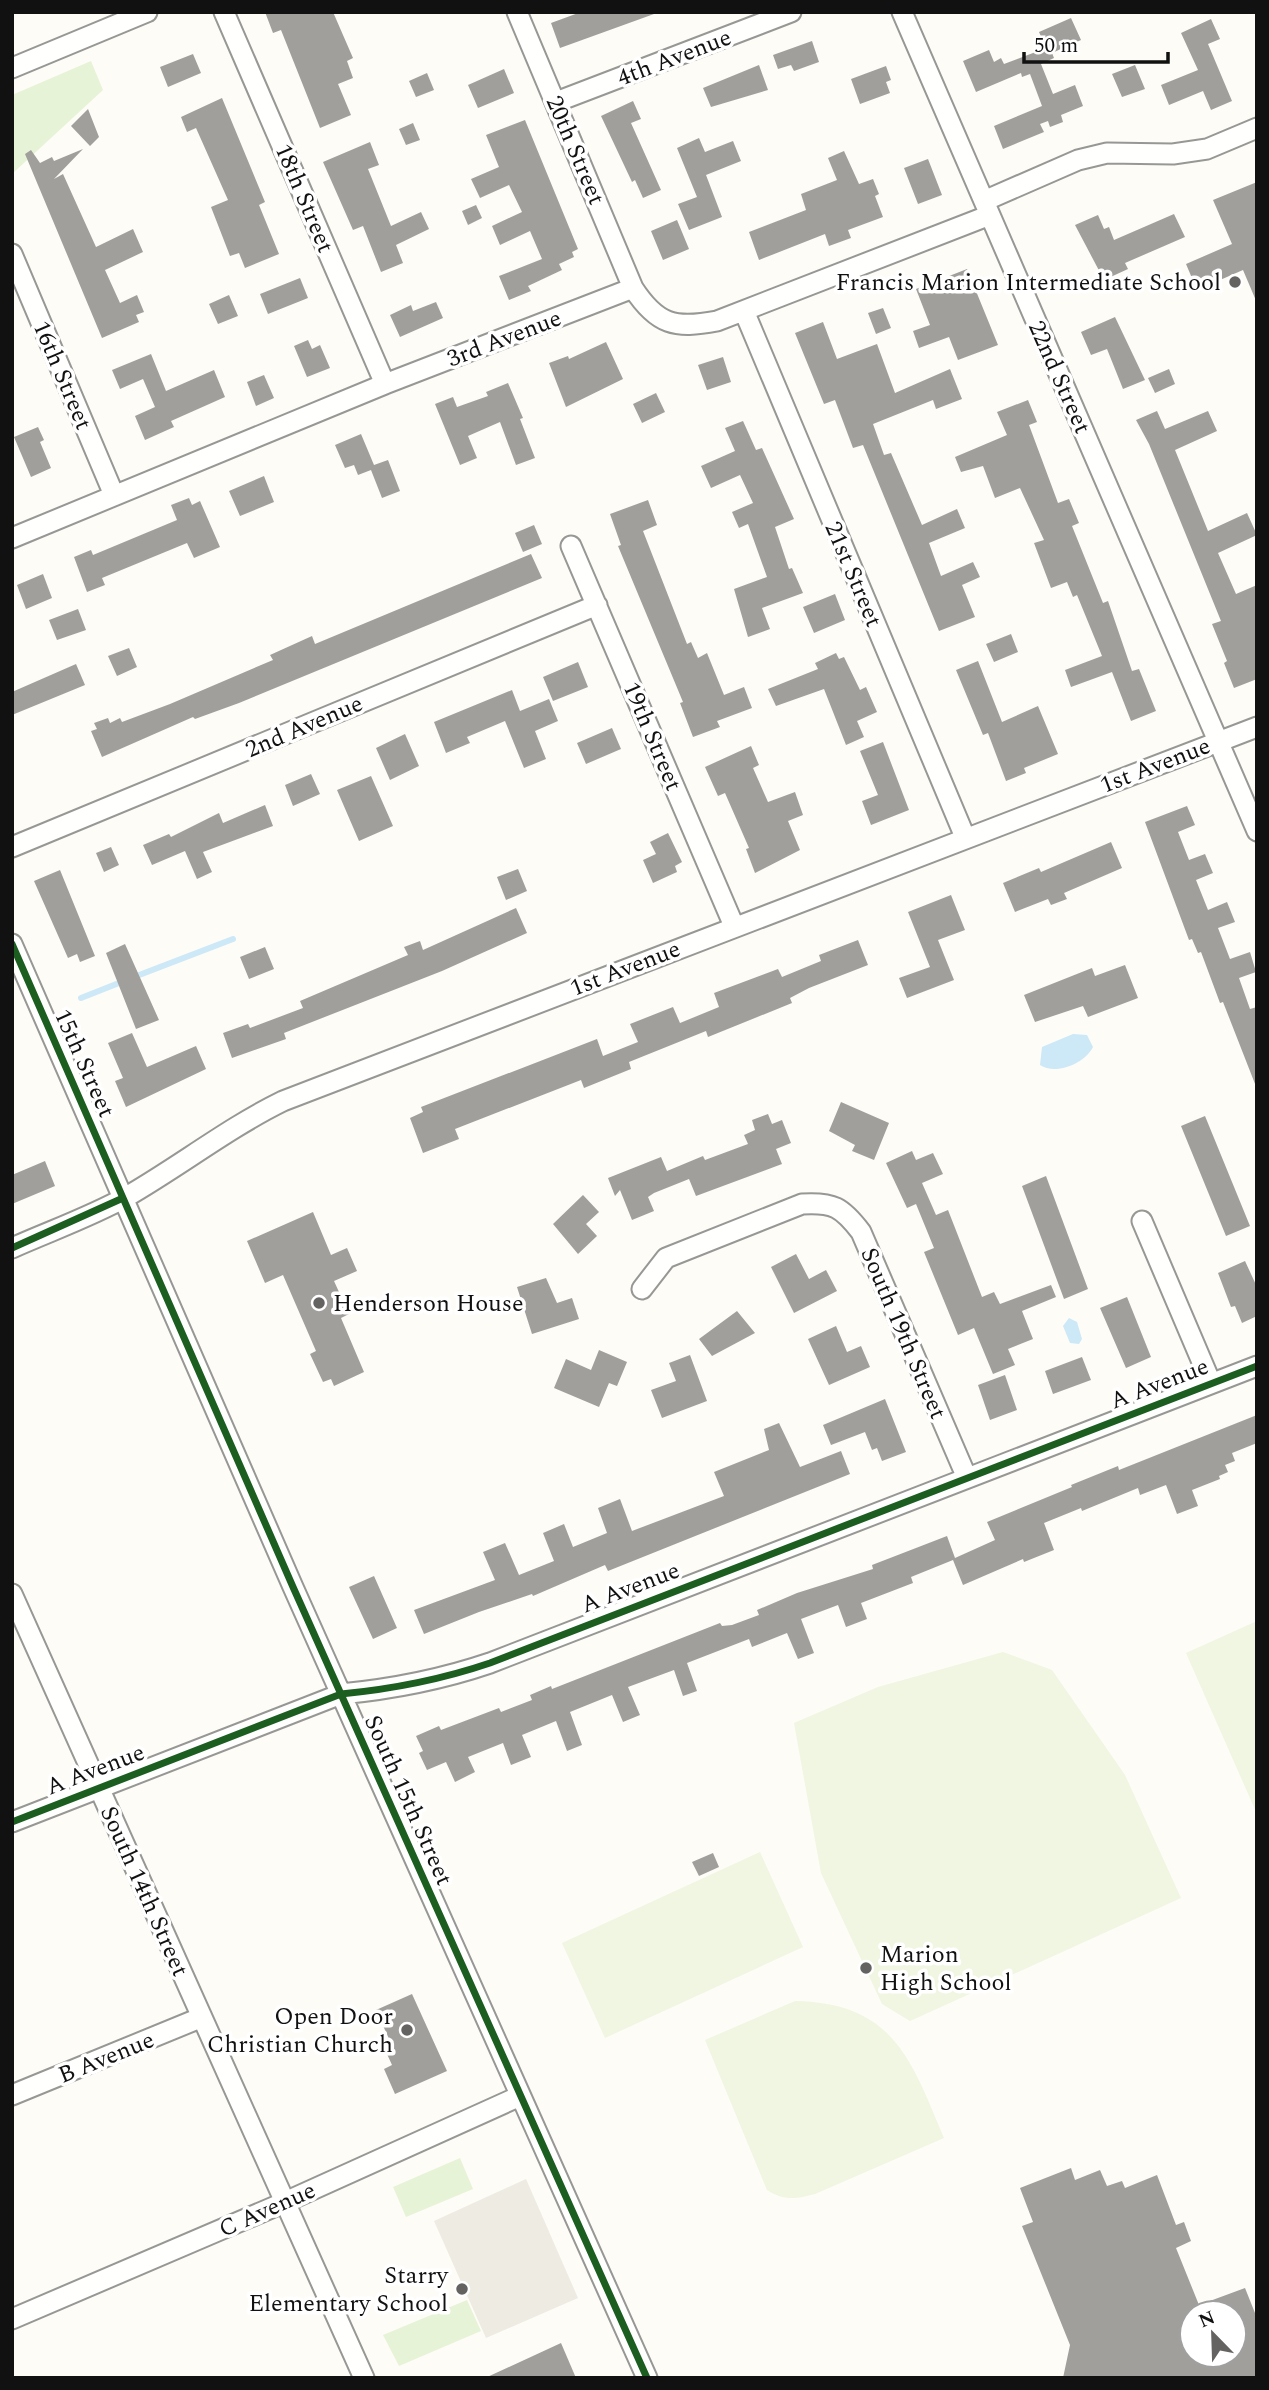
<svg xmlns="http://www.w3.org/2000/svg" width="1269" height="2390" font-family="Spectral,serif">
  <style>
    .green { fill: #e7f3d7 }
    .pitch { fill: #f0f6e1 }
    .plaza { fill: #edebe2 }
    .water { fill: #cde8f7 }
    .lines { fill: none; stroke-linecap: round; stroke-linejoin: round }
    .stream { stroke: #cde8f7; stroke-width: 6 }
    .building { fill: #a19f9c; fill-rule: evenodd }
    .minor-casing { stroke: #979795; stroke-width: 23 }
    .minor { stroke: #fffffe; stroke-width: 19 }
    .cycleway-casing { stroke: #fff; stroke-width: 11 }
    .cycleway { stroke: #1b5e20; stroke-width: 7 }
    .poi-dot { fill: #646362; stroke: #fff; stroke-width: 2.5 }
    .labels { text-anchor: middle; stroke-width: 7; stroke-linejoin: round; paint-order: stroke }
    .street-label { font-size: 24px; fill: #111; stroke: #fff }
    .poi-label { font-size: 24px; fill: #111; stroke: #fff; text-anchor: end }
  </style>
  <rect width="100%" height="100%" fill="#fdfcf7"/>
  <path class="green" d="M 91,61 L 103,90 L 12,174 L 12,95 Z
    M 460,2158 L 473,2189 L 406,2217 L 393,2187 Z
    M 467,2300 L 481,2331 L 399,2366 L 383,2335 Z"/>
  <path class="pitch" d="M 1257,1621 L 1257,1814 L 1186,1653 Z
    M 1003,1652 L 1052,1670 L 1125,1775 L 1181,1898 L 910,2021 L 882,2004 L 821,1873 L 794,1723 L 878,1687 Z
    M 760,1852 L 803,1947 L 605,2038 L 562,1943 Z
    M 795,2001 C 894,2003 911,2060 944,2138 L 815,2194 C 796,2199 784,2201 767,2190 L 705,2040 Z"/>
  <path class="plaza" d="M 526,2179 L 578,2298 L 486,2338 L 434,2221 Z"/>
  <path class="water" d="M 1073,1034 L 1087,1035 L 1093,1047 C 1085,1063 1056,1076 1040,1065 L 1042,1047 Z
    M 1069,1318 L 1077,1322 L 1082,1339 L 1079,1344 L 1070,1343 L 1063,1326 Z"/>
  <g class="lines">
    <path class="stream" d="M 134,977 L 233,939
      M 81,998 L 124,981"/>
  </g>
  <path class="building" d="M 265,12 L 333,12 L 353,58 L 347,61 L 353,78 L 338,84 L 351,115 L 320,128 L 281,30 L 273,33 Z
    M 581,12 L 653,12 L 654,14 L 560,48 L 551,23 Z
    M 1071,18 L 1081,40 L 1052,53 L 1054,58 L 1041,64 L 1053,94 L 1075,85 L 1083,106 L 1061,115 L 1063,122 L 1050,127 L 1048,121 L 1040,124 L 1044,132 L 1003,149 L 994,126 L 1042,106 L 1030,74 L 1022,77 L 1021,73 L 976,92 L 963,61 L 989,50 L 994,62 L 1001,58 L 1004,64 L 1046,48 L 1039,32 Z
    M 1211,19 L 1220,39 L 1208,44 L 1232,101 L 1211,110 L 1203,91 L 1169,105 L 1161,85 L 1198,70 L 1181,33 Z
    M 812,41 L 819,62 L 794,71 L 791,65 L 778,69 L 773,55 Z
    M 193,54 L 201,73 L 168,87 L 160,67 Z
    M 759,65 L 768,90 L 711,107 L 703,88 Z
    M 1135,65 L 1145,89 L 1122,97 L 1112,74 Z
    M 886,66 L 891,80 L 886,82 L 890,93 L 860,104 L 851,79 Z
    M 504,69 L 514,93 L 478,108 L 468,85 Z
    M 427,73 L 434,90 L 416,97 L 409,81 Z
    M 222,98 L 265,202 L 259,205 L 279,254 L 245,268 L 239,253 L 230,256 L 211,207 L 228,200 L 196,128 L 187,132 L 181,117 Z
    M 633,101 L 641,119 L 631,123 L 661,190 L 643,198 L 635,180 L 632,182 L 601,116 Z
    M 88,109 L 99,137 L 90,146 L 71,126 Z
    M 525,120 L 578,249 L 572,252 L 574,257 L 559,264 L 562,270 L 528,286 L 531,291 L 509,300 L 499,276 L 542,259 L 530,231 L 500,245 L 492,226 L 522,212 L 509,185 L 480,198 L 471,179 L 499,167 L 486,135 Z
    M 413,123 L 420,140 L 406,145 L 399,129 Z
    M 699,138 L 705,152 L 733,141 L 741,161 L 706,175 L 722,217 L 689,230 L 678,204 L 697,197 L 677,148 Z
    M 370,142 L 379,165 L 368,169 L 391,226 L 421,212 L 429,229 L 396,245 L 403,263 L 381,272 L 363,226 L 353,230 L 323,162 Z
    M 83,149 L 54,179 L 63,174 L 96,247 L 133,229 L 143,252 L 105,270 L 120,303 L 137,295 L 144,312 L 136,315 L 139,322 L 102,338 L 25,154 L 31,150 L 40,163 L 52,157 L 54,161 Z
    M 844,151 L 859,184 L 873,179 L 879,194 L 875,196 L 883,217 L 848,230 L 851,238 L 829,246 L 825,234 L 759,260 L 749,232 L 806,210 L 801,194 L 837,180 L 828,158 Z
    M 928,159 L 942,195 L 918,204 L 904,168 Z
    M 1257,182 L 1257,303 L 1243,270 L 1197,290 L 1186,264 L 1232,244 L 1213,200 Z
    M 476,205 L 482,218 L 468,225 L 462,211 Z
    M 1174,214 L 1185,237 L 1125,263 L 1128,269 L 1104,280 L 1075,225 L 1098,215 L 1104,229 L 1109,227 L 1114,240 Z
    M 677,220 L 689,249 L 663,260 L 651,231 Z
    M 967,269 L 998,345 L 958,360 L 949,337 L 919,348 L 913,331 L 930,325 L 916,289 Z
    M 300,278 L 308,298 L 268,314 L 260,294 Z
    M 229,295 L 238,316 L 218,324 L 209,304 Z
    M 436,302 L 443,318 L 400,337 L 390,315 L 411,305 L 413,311 Z
    M 883,308 L 891,328 L 876,334 L 868,313 Z
    M 1115,317 L 1145,380 L 1123,389 L 1107,349 L 1091,355 L 1081,332 Z
    M 823,322 L 837,359 L 877,344 L 895,393 L 950,369 L 962,399 L 936,409 L 933,400 L 873,424 L 884,455 L 891,453 L 922,525 L 957,509 L 965,528 L 929,543 L 941,576 L 973,562 L 980,577 L 962,585 L 975,617 L 939,631 L 863,445 L 853,448 L 835,400 L 824,404 L 795,333 Z
    M 308,340 L 312,349 L 320,345 L 330,368 L 307,377 L 294,346 Z
    M 606,342 L 623,379 L 566,407 L 549,363 L 568,356 L 569,359 Z
    M 151,354 L 166,391 L 214,370 L 225,397 L 171,421 L 174,427 L 145,440 L 135,416 L 155,407 L 143,379 L 120,389 L 112,370 Z
    M 723,357 L 731,382 L 707,390 L 698,365 Z
    M 1169,369 L 1175,384 L 1155,393 L 1148,378 Z
    M 264,375 L 274,398 L 256,406 L 247,382 Z
    M 508,383 L 523,418 L 520,419 L 535,458 L 516,465 L 500,422 L 468,436 L 477,458 L 460,465 L 435,404 L 453,397 L 457,407 L 488,396 L 486,392 Z
    M 656,393 L 665,412 L 642,423 L 633,404 Z
    M 1028,400 L 1037,422 L 1029,425 L 1058,503 L 1069,499 L 1079,523 L 1072,526 L 1103,603 L 1108,601 L 1132,671 L 1139,669 L 1156,711 L 1131,721 L 1112,672 L 1071,687 L 1065,670 L 1102,656 L 1077,595 L 1073,597 L 1067,582 L 1051,588 L 1034,543 L 1044,540 L 1020,488 L 995,498 L 983,466 L 961,472 L 955,457 L 1007,435 L 997,412 Z
    M 1157,411 L 1165,429 L 1208,411 L 1217,431 L 1175,450 L 1208,531 L 1247,513 L 1257,535 L 1218,553 L 1236,594 L 1257,585 L 1257,679 L 1234,688 L 1224,663 L 1227,661 L 1212,624 L 1221,621 L 1149,444 L 1136,420 Z
    M 743,421 L 756,450 L 762,448 L 794,519 L 775,527 L 789,569 L 792,568 L 803,593 L 762,608 L 770,629 L 748,637 L 734,589 L 767,577 L 748,524 L 739,528 L 732,512 L 753,503 L 740,475 L 711,488 L 701,466 L 735,451 L 725,428 Z
    M 38,427 L 44,440 L 40,442 L 51,468 L 31,477 L 14,437 Z
    M 361,434 L 374,465 L 388,460 L 400,491 L 382,498 L 371,470 L 358,475 L 354,465 L 345,468 L 335,445 Z
    M 264,476 L 274,502 L 240,516 L 229,491 Z
    M 189,498 L 192,505 L 200,501 L 220,547 L 194,558 L 187,543 L 102,578 L 105,585 L 87,592 L 74,557 L 91,550 L 93,555 L 177,520 L 171,505 Z
    M 648,500 L 657,525 L 643,531 L 687,644 L 691,642 L 698,658 L 707,653 L 724,695 L 744,687 L 752,708 L 717,721 L 720,727 L 693,737 L 680,703 L 683,702 L 618,546 L 621,545 L 610,514 Z
    M 534,525 L 542,544 L 523,552 L 515,533 Z
    M 531,554 L 542,578 L 239,703 L 195,719 L 193,717 L 102,757 L 91,731 L 97,729 L 94,723 L 108,718 L 110,723 L 120,718 L 122,722 L 170,704 L 273,660 L 270,655 L 312,636 L 315,644 Z
    M 43,574 L 52,598 L 26,609 L 17,585 Z
    M 835,594 L 845,620 L 814,633 L 803,607 Z
    M 78,609 L 86,630 L 57,640 L 49,620 Z
    M 1011,634 L 1018,652 L 994,662 L 986,644 Z
    M 129,648 L 137,667 L 117,676 L 108,656 Z
    M 836,653 L 839,659 L 844,657 L 860,690 L 866,687 L 877,712 L 857,721 L 864,737 L 846,745 L 824,689 L 776,706 L 768,689 L 818,669 L 815,663 Z
    M 978,661 L 1002,722 L 1038,706 L 1058,754 L 1024,768 L 1026,773 L 1006,781 L 988,733 L 983,735 L 956,670 Z
    M 578,662 L 588,687 L 553,701 L 543,677 Z
    M 76,664 L 85,685 L 12,715 L 12,692 Z
    M 512,690 L 520,711 L 549,699 L 558,721 L 535,731 L 546,759 L 524,768 L 505,721 L 467,737 L 470,743 L 446,753 L 434,722 Z
    M 612,728 L 621,749 L 586,764 L 577,743 Z
    M 405,734 L 419,766 L 390,780 L 376,748 Z
    M 883,742 L 909,810 L 871,825 L 862,801 L 878,795 L 860,751 Z
    M 751,746 L 759,765 L 753,768 L 768,802 L 795,792 L 803,815 L 788,821 L 800,850 L 755,873 L 746,849 L 749,848 L 725,793 L 718,796 L 705,767 Z
    M 311,774 L 320,794 L 293,806 L 285,785 Z
    M 371,776 L 393,826 L 359,841 L 337,790 Z
    M 265,805 L 273,826 L 203,852 L 212,872 L 197,879 L 185,851 L 152,865 L 143,845 L 169,834 L 171,837 L 219,813 L 223,823 Z
    M 1187,806 L 1195,825 L 1178,832 L 1189,860 L 1205,854 L 1213,873 L 1196,880 L 1208,910 L 1227,902 L 1235,922 L 1218,928 L 1230,959 L 1250,952 L 1256,972 L 1239,978 L 1250,1009 L 1257,1007 L 1257,1089 L 1223,1002 L 1220,1003 L 1201,952 L 1198,953 L 1192,939 L 1189,940 L 1145,822 Z
    M 668,833 L 682,862 L 675,866 L 677,872 L 653,883 L 643,860 L 656,854 L 650,842 Z
    M 1111,842 L 1122,868 L 1064,893 L 1067,899 L 1051,905 L 1048,899 L 1015,912 L 1003,883 L 1039,868 L 1041,872 Z
    M 111,847 L 119,865 L 104,872 L 96,853 Z
    M 518,869 L 527,891 L 506,900 L 497,877 Z
    M 60,870 L 95,956 L 80,962 L 77,954 L 68,958 L 34,881 Z
    M 951,895 L 965,930 L 938,940 L 954,980 L 907,998 L 899,978 L 930,967 L 908,912 Z
    M 516,908 L 527,933 L 442,971 L 284,1033 L 286,1039 L 232,1058 L 223,1033 L 248,1024 L 250,1028 L 303,1008 L 300,1001 L 408,955 L 404,947 L 420,941 L 423,950 Z
    M 858,940 L 868,965 L 809,988 L 790,998 L 792,1003 L 708,1037 L 706,1031 L 629,1062 L 631,1069 L 584,1088 L 581,1080 L 455,1129 L 459,1139 L 423,1153 L 410,1118 L 423,1112 L 421,1107 L 597,1039 L 603,1056 L 638,1042 L 630,1024 L 673,1007 L 680,1023 L 719,1007 L 714,993 L 778,969 L 782,977 L 821,961 L 819,955 Z
    M 125,944 L 159,1020 L 136,1029 L 106,953 Z
    M 265,947 L 274,969 L 249,979 L 240,957 Z
    M 1125,965 L 1138,998 L 1088,1017 L 1083,1006 L 1035,1022 L 1024,995 L 1092,968 L 1095,976 Z
    M 132,1033 L 147,1067 L 196,1046 L 206,1069 L 126,1107 L 115,1081 L 123,1078 L 108,1043 Z
    M 841,1102 L 889,1123 L 874,1160 L 852,1151 L 855,1145 L 829,1131 Z
    M 768,1114 L 772,1124 L 782,1120 L 791,1143 L 776,1149 L 782,1164 L 696,1196 L 689,1179 L 654,1193 L 648,1197 L 654,1211 L 632,1220 L 620,1190 L 615,1196 L 608,1178 L 661,1157 L 667,1171 L 703,1156 L 705,1160 L 748,1144 L 744,1135 L 755,1130 L 752,1120 Z
    M 1205,1116 L 1250,1226 L 1226,1236 L 1181,1126 Z
    M 912,1151 L 916,1160 L 933,1153 L 943,1174 L 922,1183 L 936,1215 L 948,1210 L 982,1297 L 994,1292 L 1000,1304 L 1051,1285 L 1056,1297 L 1022,1311 L 1033,1339 L 1008,1349 L 1015,1365 L 993,1374 L 974,1328 L 958,1335 L 924,1252 L 934,1248 L 916,1204 L 907,1208 L 886,1163 Z
    M 45,1161 L 55,1186 L 12,1204 L 12,1175 Z
    M 1046,1176 L 1088,1289 L 1064,1299 L 1022,1186 Z
    M 583,1195 L 599,1212 L 586,1224 L 597,1236 L 578,1254 L 553,1224 Z
    M 313,1212 L 331,1255 L 347,1248 L 357,1271 L 334,1281 L 349,1314 L 341,1318 L 364,1372 L 334,1386 L 331,1379 L 323,1382 L 310,1354 L 316,1351 L 283,1275 L 265,1283 L 247,1241 Z
    M 796,1254 L 809,1279 L 826,1270 L 837,1291 L 794,1313 L 771,1267 Z
    M 1245,1261 L 1257,1287 L 1257,1316 L 1242,1323 L 1235,1306 L 1231,1307 L 1218,1273 Z
    M 546,1278 L 557,1303 L 572,1298 L 579,1319 L 532,1334 L 517,1287 Z
    M 1127,1297 L 1151,1357 L 1126,1368 L 1100,1308 Z
    M 737,1311 L 755,1333 L 712,1356 L 699,1339 Z
    M 836,1326 L 847,1352 L 861,1346 L 870,1367 L 829,1385 L 808,1339 Z
    M 599,1350 L 627,1362 L 617,1386 L 609,1383 L 599,1407 L 554,1388 L 566,1359 L 591,1370 Z
    M 690,1355 L 707,1401 L 662,1418 L 651,1390 L 676,1381 L 669,1363 Z
    M 1082,1357 L 1091,1380 L 1053,1394 L 1045,1371 Z
    M 1005,1375 L 1017,1410 L 990,1420 L 978,1385 Z
    M 885,1399 L 906,1452 L 882,1461 L 877,1448 L 872,1450 L 865,1432 L 831,1445 L 823,1425 Z
    M 1257,1415 L 1257,1443 L 1232,1453 L 1235,1461 L 1225,1465 L 1228,1472 L 1219,1476 L 1220,1479 L 1192,1490 L 1198,1506 L 1177,1514 L 1166,1485 L 1140,1495 L 1138,1488 L 1082,1511 L 1081,1508 L 1044,1523 L 1054,1550 L 1024,1562 L 1023,1559 L 963,1585 L 953,1560 L 911,1577 L 913,1583 L 861,1603 L 867,1619 L 846,1627 L 838,1605 L 801,1619 L 814,1653 L 798,1659 L 787,1633 L 752,1647 L 749,1639 L 687,1663 L 697,1691 L 683,1696 L 674,1670 L 628,1687 L 640,1715 L 623,1722 L 612,1695 L 570,1712 L 582,1745 L 567,1751 L 556,1721 L 522,1735 L 531,1757 L 511,1765 L 503,1743 L 468,1757 L 475,1772 L 455,1782 L 446,1762 L 427,1770 L 419,1753 L 423,1751 L 416,1736 L 439,1726 L 441,1730 L 499,1708 L 501,1712 L 532,1700 L 530,1695 L 551,1686 L 552,1689 L 720,1623 L 722,1626 L 732,1625 L 759,1615 L 757,1610 L 797,1593 L 873,1569 L 872,1565 L 947,1536 L 955,1558 L 995,1540 L 987,1522 L 1072,1487 L 1071,1485 L 1118,1466 L 1119,1470 Z
    M 779,1423 L 800,1467 L 841,1451 L 850,1474 L 608,1571 L 605,1565 L 533,1596 L 532,1594 L 479,1612 L 424,1634 L 414,1610 L 495,1580 L 483,1552 L 505,1543 L 519,1575 L 554,1561 L 543,1533 L 564,1524 L 573,1547 L 607,1533 L 598,1508 L 620,1499 L 632,1531 L 724,1496 L 714,1472 L 769,1450 L 764,1429 Z
    M 374,1576 L 397,1628 L 373,1639 L 349,1587 Z
    M 713,1853 L 719,1867 L 699,1876 L 692,1862 Z
    M 412,1994 L 447,2071 L 395,2094 L 384,2069 L 392,2065 L 387,2054 L 394,2050 L 376,2010 Z
    M 1071,2168 L 1075,2180 L 1100,2170 L 1107,2186 L 1122,2181 L 1125,2188 L 1157,2175 L 1176,2225 L 1184,2222 L 1191,2241 L 1176,2248 L 1199,2305 L 1245,2288 L 1257,2318 L 1257,2378 L 1063,2378 L 1070,2345 L 1022,2226 L 1033,2222 L 1020,2188 ZM 1192,2313 L 1234,2313 L 1234,2355 L 1192,2355 Z
    M 561,2343 L 576,2378 L 485,2378 Z"/>
  <g class="lines">
    <defs>
      <path id="minor" d="M 224,12 L 385,384
        M 517,12 L 633,288
        M 902,12 L 1257,831
        M 12,68 L 147,12
        M 556,102 L 791,12
        M 984,201 L 1078,160 L 1107,153 L 1173,154 L 1207,149 L 1257,128
        M 12,254 L 114,495
        M 744,311 L 965,837
        M 12,538 L 385,384 L 633,288 C 657,325 675,329 717,321 L 990,215
        M 571,546 L 734,926
        M 12,847 L 597,605
        M 12,944 L 293,1587 L 647,2378
        M 1142,1221 L 1211,1383
        M 12,1248 C 50,1231 90,1217 126,1197 C 180,1166 228,1128 283,1101 L 1257,727
        M 642,1289 L 666,1258 L 802,1204 C 833,1202 842,1207 861,1232 L 967,1478
        M 12,1594 L 364,2378
        M 12,1822 L 341,1694 C 393,1689 440,1680 490,1663 L 1257,1366
        M 12,2095 L 200,2018
        M 12,2319 L 283,2203 L 520,2096"/>
    </defs>
    <use href="#minor" class="minor-casing"/>
    <use href="#minor" class="minor"/>
    <defs>
      <path id="cycleway" d="M 12,944 L 293,1587 L 647,2378
        M 12,1248 L 123,1198
        M 12,1822 L 341,1694 C 393,1689 440,1680 490,1663 L 1257,1366"/>
    </defs>
    <use href="#cycleway" class="cycleway-casing"/>
    <use href="#cycleway" class="cycleway"/>
  </g>
  <g class="poi-dot">
    <circle cx="1235" cy="282" r="7"/>
    <circle cx="319" cy="1303" r="7"/>
    <circle cx="866" cy="1968" r="7"/>
    <circle cx="407" cy="2030" r="7"/>
    <circle cx="462" cy="2289" r="7"/>
  </g>
  <g class="labels">
    <g class="street-label">
      <text transform="translate(674 57) rotate(-21)" y="8">4th Avenue</text>
      <text transform="translate(576 150) rotate(67)" y="8">20th Street</text>
      <text transform="translate(305 198) rotate(67)" y="8">18th Street</text>
      <text transform="translate(504 338) rotate(-21)" y="8">3rd Avenue</text>
      <text transform="translate(63 375) rotate(67)" y="8">16th Street</text>
      <text transform="translate(1060 377) rotate(66)" y="8">22nd Street</text>
      <text transform="translate(854 574) rotate(67)" y="8">21st Street</text>
      <text transform="translate(304 726) rotate(-23)" y="8">2nd Avenue</text>
      <text transform="translate(653 736) rotate(67)" y="8">19th Street</text>
      <text transform="translate(1155 765) rotate(-21)" y="8">1st Avenue</text>
      <text transform="translate(625 968) rotate(-21)" y="8">1st Avenue</text>
      <text transform="translate(85 1063) rotate(66)" y="8">15th Street</text>
      <text transform="translate(904 1333) rotate(67)" y="8">South 19th Street</text>
      <text transform="translate(1159 1383) rotate(-21)" y="8">A Avenue</text>
      <text transform="translate(630 1587) rotate(-21)" y="8">A Avenue</text>
      <text transform="translate(95 1769) rotate(-21)" y="8">A Avenue</text>
      <text transform="translate(409 1800) rotate(66)" y="8">South 15th Street</text>
      <text transform="translate(145 1891) rotate(66)" y="8">South 14th Street</text>
      <text transform="translate(106 2057) rotate(-22)" y="8">B Avenue</text>
      <text transform="translate(267 2209) rotate(-24)" y="8">C Avenue</text>
    </g>
    <g class="poi-label">
      <text x="1221" y="290">Francis Marion Intermediate School</text>
      <text x="333" y="1311" text-anchor="start">Henderson House</text>
      <text x="880" y="1962" text-anchor="start">Marion<tspan x="880" dy="28">High School</tspan></text>
      <text x="393" y="2024">Open Door<tspan x="393" dy="28">Christian Church</tspan></text>
      <text x="448" y="2283">Starry<tspan x="448" dy="28">Elementary School</tspan></text>
    </g>
  </g>
  <rect width="1269" height="2390" fill="none" stroke="#111111" stroke-width="28"/>
  <g transform="translate(1213 2334) rotate(337)"><circle r="33" fill="#ffffff" stroke="#a0a0a0" stroke-width="2"/>
  <path d="M0-5L12 26L0 18L-12 26Z" fill="#646362"/>
  <text y="-10" font-size="19" font-weight="bold" text-anchor="middle" fill="#111111">N</text>
  </g>
  <path d="M1024 52v10h144v-10" fill="none" stroke="#111111" stroke-width="3.5"/>
  <text x="1034" y="52" font-size="21" fill="#111111" stroke="#ffffff" stroke-width="5" paint-order="stroke">50 m</text>
</svg>
